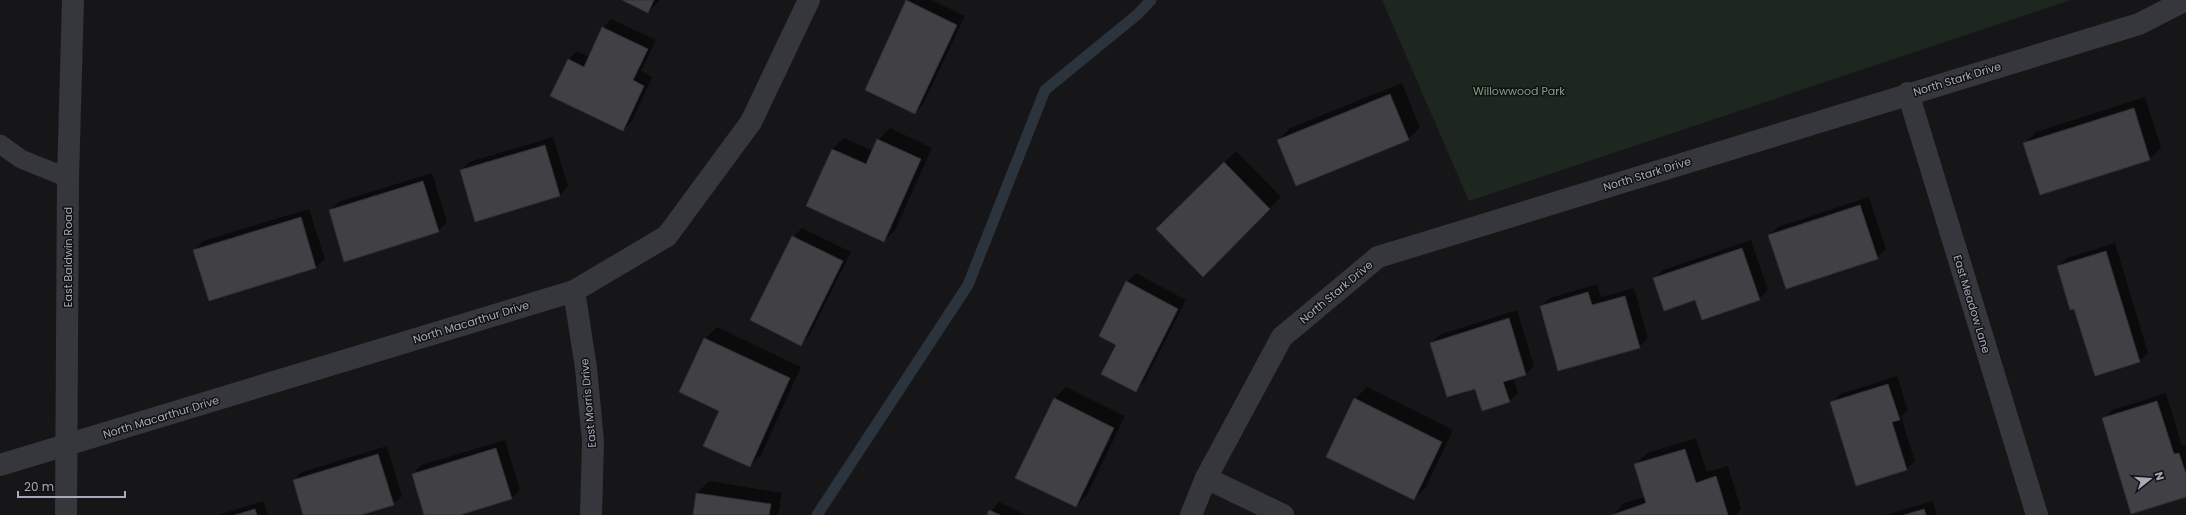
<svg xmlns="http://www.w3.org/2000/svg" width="2186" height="515" font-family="Poppins,sans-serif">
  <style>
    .green { fill: #1d261f }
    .shadow { fill: #0007 }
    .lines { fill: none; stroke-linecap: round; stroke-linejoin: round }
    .stream { stroke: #2b343d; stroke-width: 11 }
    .building { fill: #404045; stroke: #302f34 }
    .lane { stroke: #36373d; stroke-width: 19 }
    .street { stroke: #36373d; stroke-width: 22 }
    .labels { text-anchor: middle; stroke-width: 3; stroke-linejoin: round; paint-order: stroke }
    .street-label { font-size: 11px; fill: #a7abb9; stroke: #111113 }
    .park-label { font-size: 11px; fill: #7ca581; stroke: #111113 }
  </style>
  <rect width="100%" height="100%" fill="#161618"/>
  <path class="green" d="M 1382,0 L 2071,0 L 1469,201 Z"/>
  <path class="shadow" d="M 624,0 L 660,0 L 648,12 Z
    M 908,0 L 932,0 L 965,16 L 923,104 L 915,113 Z
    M 611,19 L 656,40 L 641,71 L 652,77 L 632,121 L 623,130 L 568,60 L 577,51 L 589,57 L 603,28 Z
    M 1402,83 L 1420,128 L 1408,139 L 1278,140 L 1290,128 Z
    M 2145,97 L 2161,147 L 2150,159 L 2040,194 L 2024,144 L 2036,132 Z
    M 890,128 L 932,148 L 895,230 L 884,241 L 832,149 L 844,138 L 873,151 L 878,140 Z
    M 553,137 L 568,186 L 560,195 L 461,171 L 469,162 Z
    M 1236,151 L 1281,197 L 1203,275 L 1158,229 Z
    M 432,173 L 447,222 L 438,231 L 330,211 L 338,202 Z
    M 1869,197 L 1886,249 L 1877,258 L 1769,235 L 1778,227 Z
    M 309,209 L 325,259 L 316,267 L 209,300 L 194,250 L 203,241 Z
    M 802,228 L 851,252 L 809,336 L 801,344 L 793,237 Z
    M 1751,240 L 1768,290 L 1759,299 L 1696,299 L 1654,279 L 1663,270 Z
    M 2115,243 L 2148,353 L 2139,361 L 2075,307 L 2058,266 L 2067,258 Z
    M 1136,273 L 1186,300 L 1144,382 L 1135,390 L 1117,344 L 1127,282 Z
    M 1597,284 L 1601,297 L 1634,288 L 1648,338 L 1639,347 L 1541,306 L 1550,298 Z
    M 1517,310 L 1534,366 L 1526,374 L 1513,378 L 1518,393 L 1510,401 L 1475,387 L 1431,343 L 1439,335 Z
    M 717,327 L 801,367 L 761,455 L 749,466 L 720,411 L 681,392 L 705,339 Z
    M 1897,376 L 1908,410 L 1901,417 L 1915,461 L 1906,469 L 1831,403 L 1840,394 Z
    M 1066,387 L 1125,416 L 1087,495 L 1076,506 L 1054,399 Z
    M 1367,387 L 1453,430 L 1426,487 L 1414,499 L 1355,399 Z
    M 2166,393 L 2182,446 L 2186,445 L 2186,496 L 2103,419 L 2112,410 Z
    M 1696,438 L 1707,472 L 1728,466 L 1741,509 L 1736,515 L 1613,515 L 1624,503 L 1645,497 L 1635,465 L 1647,453 Z
    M 505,440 L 520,490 L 512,498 L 456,515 L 425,515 L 413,474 L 421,465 Z
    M 387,446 L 402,496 L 393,504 L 358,515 L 304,515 L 294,480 L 302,472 Z
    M 709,481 L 782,493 L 778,515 L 694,515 L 697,493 Z
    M 263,501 L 268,515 L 218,515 Z
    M 1933,501 L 1937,515 L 1885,515 Z
    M 999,502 L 1026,515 L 988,515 Z"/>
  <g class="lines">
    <path class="stream" d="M 817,515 L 968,285 L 1045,90 L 1138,14 L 1151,0"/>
  </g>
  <path class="building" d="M 622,0 L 654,0 L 648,13 Z
    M 906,0 L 957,25 L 915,114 L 865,90 Z
    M 602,27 L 648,49 L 633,80 L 644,86 L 623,131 L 550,96 L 568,59 L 584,67 Z
    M 1390,94 L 1409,140 L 1296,186 L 1277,140 Z
    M 2134,108 L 2150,160 L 2040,195 L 2023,143 Z
    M 877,139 L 921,159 L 884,242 L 806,206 L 832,149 L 866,164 Z
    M 545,145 L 560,196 L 475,222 L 460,170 Z
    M 1224,162 L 1270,209 L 1203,277 L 1156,229 Z
    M 423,181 L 439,232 L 344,262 L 329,210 Z
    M 1860,205 L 1878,259 L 1786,289 L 1768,235 Z
    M 301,217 L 316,268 L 209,301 L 193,250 Z
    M 792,236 L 843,261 L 801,346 L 750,320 Z
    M 1742,248 L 1760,300 L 1702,320 L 1695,300 L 1664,311 L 1653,278 Z
    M 2106,251 L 2140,362 L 2095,376 L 2074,309 L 2070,310 L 2057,266 Z
    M 1126,281 L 1178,309 L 1136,392 L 1101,374 L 1116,345 L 1099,336 Z
    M 1588,292 L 1592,305 L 1625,296 L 1640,348 L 1558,371 L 1540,306 Z
    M 1509,318 L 1526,375 L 1503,382 L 1510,402 L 1482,411 L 1475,389 L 1447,397 L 1430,343 Z
    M 704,338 L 790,378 L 750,467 L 703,446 L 719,411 L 679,392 Z
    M 1888,384 L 1900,420 L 1892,422 L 1907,470 L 1856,486 L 1830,402 Z
    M 1054,398 L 1114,428 L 1076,507 L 1015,478 Z
    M 1354,398 L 1442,442 L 1414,500 L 1326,457 Z
    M 2157,401 L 2174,454 L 2179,453 L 2186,474 L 2186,497 L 2131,514 L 2102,418 Z
    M 496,448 L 512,499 L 460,515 L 424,515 L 412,474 Z
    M 1685,449 L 1696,483 L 1716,476 L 1728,515 L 1612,515 L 1646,503 L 1634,464 Z
    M 378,454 L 394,505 L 361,515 L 303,515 L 293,480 Z
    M 696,493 L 771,504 L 769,515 L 693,515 Z
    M 255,509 L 257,515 L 235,515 Z
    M 1924,509 L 1926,515 L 1904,515 Z
    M 989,510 L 1000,515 L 987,515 Z"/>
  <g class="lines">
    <path class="lane" d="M 0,144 L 21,159 L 68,178"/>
    <path class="street" d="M 1908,93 L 2037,515
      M 574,291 L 586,368 L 593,441 L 591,515
      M 0,465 L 574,291 L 667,236 L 751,122 L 809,0
      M 1206,478 L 1283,515
      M 66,515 L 68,178 L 73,0
      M 1191,515 L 1206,478 L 1282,337 L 1378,257 L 2139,24 L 2186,0"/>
  </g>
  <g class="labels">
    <g class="street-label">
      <text transform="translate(1957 79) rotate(-17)" y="4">North Stark Drive</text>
      <text transform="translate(1647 174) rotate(-17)" y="4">North Stark Drive</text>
      <text transform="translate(68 257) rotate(-90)" y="4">East Baldwin Road</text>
      <text transform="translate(1336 292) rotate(-40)" y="4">North Stark Drive</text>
      <text transform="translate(1972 304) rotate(73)" y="4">East Meadow Lane</text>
      <text transform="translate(471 322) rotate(-17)" y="4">North Macarthur Drive</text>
      <text transform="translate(588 403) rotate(-95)" y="4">East Morris Drive</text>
      <text transform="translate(161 417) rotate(-17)" y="4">North Macarthur Drive</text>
    </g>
    <g class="park-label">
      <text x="1519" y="95">Willowwood Park</text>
    </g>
  </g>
  <g transform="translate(2150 479) rotate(73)" stroke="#111113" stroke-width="3" paint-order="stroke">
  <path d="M0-3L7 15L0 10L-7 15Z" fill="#a7abb9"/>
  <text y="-6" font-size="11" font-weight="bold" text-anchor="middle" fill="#a7abb9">N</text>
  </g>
  <path d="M18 491v6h107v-6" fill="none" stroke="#a7abb9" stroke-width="2"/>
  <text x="24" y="491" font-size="12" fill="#a7abb9" stroke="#111113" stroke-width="3" paint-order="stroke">20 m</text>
</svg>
